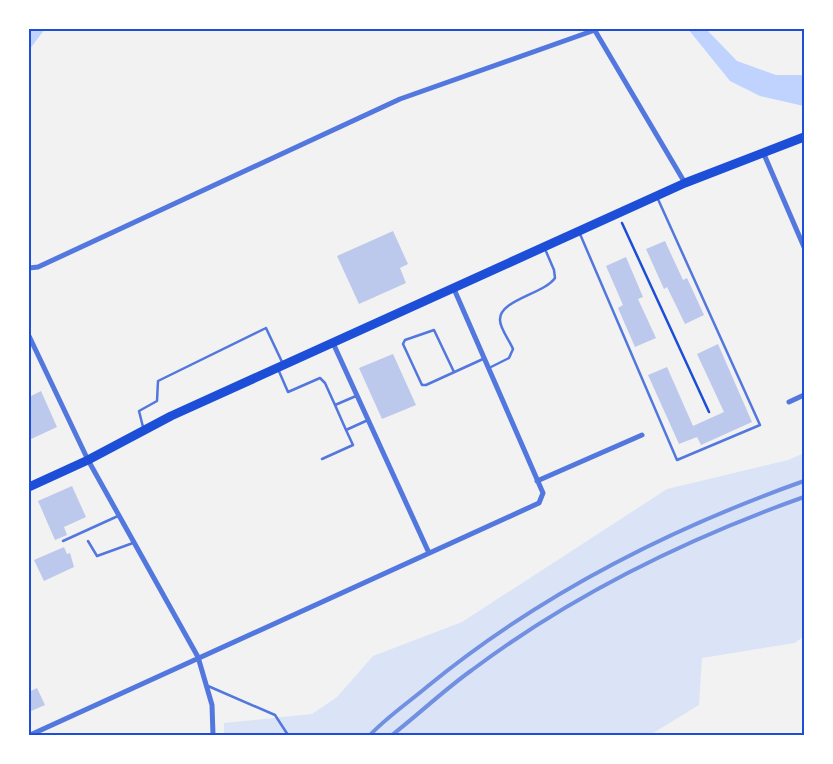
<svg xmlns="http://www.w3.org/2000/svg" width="833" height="764" font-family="Signika,sans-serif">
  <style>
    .green { fill: #dbe4f7 }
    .water { fill: #bfd3fe }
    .building { fill: #bdc9ec }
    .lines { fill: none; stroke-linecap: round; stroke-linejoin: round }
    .path { stroke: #1d4ed8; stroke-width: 2.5 }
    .service { stroke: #5277de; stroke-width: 2.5 }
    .minor { stroke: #5277de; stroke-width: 5 }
    .primary { stroke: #1d4ed8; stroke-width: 9 }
    .rail { stroke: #7290e2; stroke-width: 4 }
    .neatline { fill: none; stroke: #1d4ed8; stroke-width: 2 }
  </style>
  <rect width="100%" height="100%" fill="#f2f2f2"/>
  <path class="green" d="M 804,453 L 804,636 L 795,643 L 702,658 L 699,705 L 650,735 L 224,735 L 224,723 L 312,714 L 337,697 L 373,656 L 462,622 L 667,489 L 788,460 Z"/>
  <path class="water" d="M 29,29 L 45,29 L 29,50 Z
    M 688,29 L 706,29 L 737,61 L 776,75 L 804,75 L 804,106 L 760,96 L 730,81 Z"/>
  <path class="building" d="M 393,231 L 408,264 L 400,268 L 406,283 L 359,304 L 337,256 Z
    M 665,241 L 683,280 L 687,278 L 704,315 L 685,324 L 667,287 L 664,289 L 646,249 Z
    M 626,257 L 643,297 L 638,299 L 656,338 L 635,347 L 618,308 L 623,305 L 606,266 Z
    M 718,344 L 752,422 L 701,445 L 697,437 L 679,444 L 648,375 L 667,367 L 693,426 L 724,412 L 697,354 Z
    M 393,354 L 416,405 L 382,419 L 359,368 Z
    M 41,391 L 57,427 L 29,440 L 29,397 Z
    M 72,486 L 86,517 L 64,527 L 67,535 L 55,540 L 38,501 Z
    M 64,547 L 67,554 L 70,553 L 74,567 L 44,581 L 34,560 Z
    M 37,688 L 45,705 L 29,712 L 29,692 Z"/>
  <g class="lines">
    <path class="path" d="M 622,223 L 709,412"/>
    <path class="service" d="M 580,234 L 677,460 L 760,425 L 657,197
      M 489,368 L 509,358 L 513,349 C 510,341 500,329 500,320 C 499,300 544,294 555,278 L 554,270 L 545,249
      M 278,369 L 288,392 L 320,378 L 325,383 L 335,405
      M 454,372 L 434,330 L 405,340 L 403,344 L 422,385 L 426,385 L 483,359
      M 356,396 L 335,405 L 346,430 L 368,420
      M 143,427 L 139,411 L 157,401 L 158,381 L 266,328 L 283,364
      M 322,459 L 353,445 L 346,430
      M 63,541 L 118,516
      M 88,541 L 97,556 L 133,543
      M 208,686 L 275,715 L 288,735"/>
    <path class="minor" d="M 594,29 L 685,183
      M 763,152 L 804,247
      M 29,268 L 38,267 L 400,99 L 595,30
      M 29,336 L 88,460 L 198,657 L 212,705 L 213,735
      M 333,343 L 429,553
      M 789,402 L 804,395
      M 537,481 L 642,435
      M 30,735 L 539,503 L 543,493 L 454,289"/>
    <path class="primary" d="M 29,487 L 88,460 L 171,416 L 685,183 L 804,137"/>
    <path class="rail" d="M 370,735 C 387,717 409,702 428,686 C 539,595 669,529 804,481
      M 392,735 C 419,714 444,690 472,670 C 572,595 686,539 804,497"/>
  </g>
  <rect width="833" height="764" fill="none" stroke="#ffffff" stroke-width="60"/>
  <rect x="30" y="30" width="773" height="704" class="neatline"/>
</svg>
